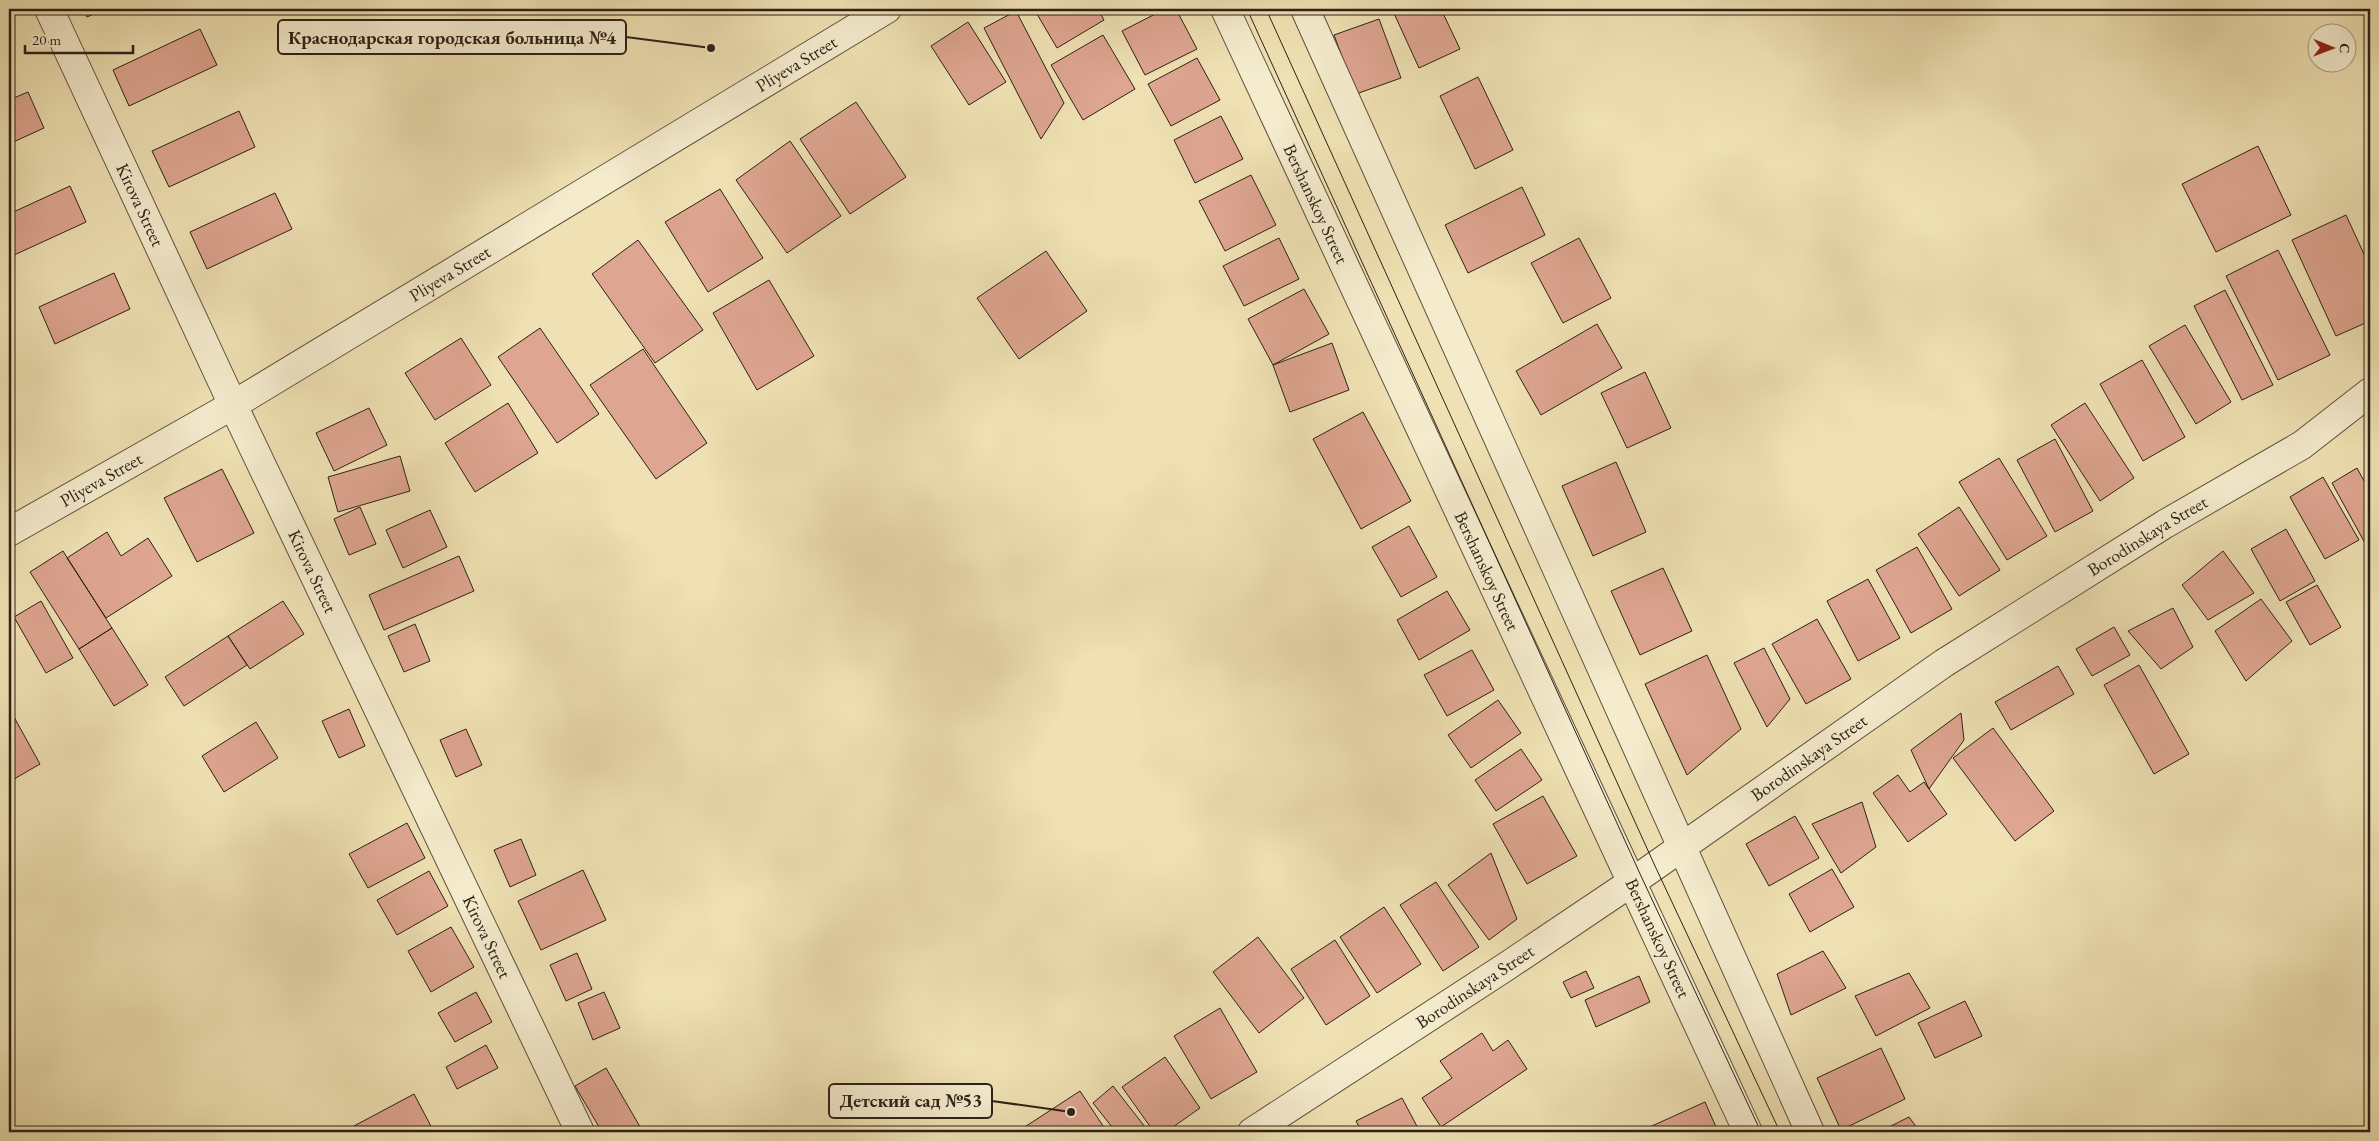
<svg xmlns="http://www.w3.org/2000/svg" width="2379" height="1141" font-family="'EB Garamond',serif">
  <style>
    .building { fill: #dea590; stroke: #2c2117 }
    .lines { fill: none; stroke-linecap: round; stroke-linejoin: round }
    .minor-casing { stroke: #5d513e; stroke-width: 30 }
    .minor { stroke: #f5ecce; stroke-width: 28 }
    .tram { stroke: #2c2117; stroke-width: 1 }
    .labels { text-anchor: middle; stroke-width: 4; stroke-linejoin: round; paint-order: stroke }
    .street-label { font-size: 18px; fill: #2c2117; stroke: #f5ecce }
    .leader { fill: none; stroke: #2c2117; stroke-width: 2 }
    .callout-dot { fill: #2c2117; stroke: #f5ecce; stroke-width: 2 }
    .callout { fill: #f5ecce; stroke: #2c2117; stroke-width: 2 }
    .callout-label { font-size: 19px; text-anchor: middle; font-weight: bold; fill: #2c2117 }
  </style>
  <rect width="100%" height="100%" fill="#efe1b3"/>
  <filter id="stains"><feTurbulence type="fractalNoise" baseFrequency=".004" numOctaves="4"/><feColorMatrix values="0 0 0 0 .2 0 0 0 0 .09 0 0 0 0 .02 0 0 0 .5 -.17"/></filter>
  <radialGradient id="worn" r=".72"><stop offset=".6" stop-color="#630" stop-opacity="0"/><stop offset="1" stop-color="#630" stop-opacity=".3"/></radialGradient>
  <path class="building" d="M 83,9 L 105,9 L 87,17 Z
    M 1034,9 L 1098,9 L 1104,20 L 1057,48 Z
    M 1165,9 L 1176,9 L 1197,49 L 1145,75 L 1122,31 Z
    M 1392,9 L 1441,9 L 1460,49 L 1419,68 Z
    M 1016,11 L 1064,103 L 1041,139 L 984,28 Z
    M 1379,19 L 1401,78 L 1356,94 L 1334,35 Z
    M 968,22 L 1006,82 L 969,105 L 931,46 Z
    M 200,29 L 217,65 L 129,106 L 113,70 Z
    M 1103,35 L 1135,89 L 1083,120 L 1051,65 Z
    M 1197,58 L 1220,100 L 1171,126 L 1148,84 Z
    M 1478,77 L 1513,150 L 1475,169 L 1440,96 Z
    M 28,92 L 44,128 L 9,144 L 9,100 Z
    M 856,102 L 906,177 L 850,214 L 800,139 Z
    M 239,111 L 255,147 L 169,187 L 152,151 Z
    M 1221,116 L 1243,159 L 1195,183 L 1174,140 Z
    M 790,141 L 841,216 L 787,253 L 736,180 Z
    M 2258,146 L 2291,215 L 2216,252 L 2182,184 Z
    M 1251,175 L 1276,225 L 1225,251 L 1199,201 Z
    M 70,186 L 86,222 L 12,256 L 9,250 L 9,214 Z
    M 1522,187 L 1545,235 L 1468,273 L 1445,225 Z
    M 720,189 L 763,258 L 708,292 L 665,222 Z
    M 275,193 L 292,229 L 207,269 L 190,232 Z
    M 2346,215 L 2370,267 L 2370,321 L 2336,336 L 2292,240 Z
    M 1279,238 L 1299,279 L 1244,306 L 1223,266 Z
    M 1579,238 L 1611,298 L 1563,323 L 1531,263 Z
    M 638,240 L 703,330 L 655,363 L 592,274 Z
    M 2278,250 L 2330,355 L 2278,380 L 2226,276 Z
    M 1046,251 L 1087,311 L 1019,359 L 977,298 Z
    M 114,273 L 130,309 L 55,344 L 39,307 Z
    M 769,280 L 814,356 L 757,390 L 713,313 Z
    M 1304,289 L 1329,334 L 1273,365 L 1248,319 Z
    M 2225,290 L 2273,385 L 2242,400 L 2194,306 Z
    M 1597,324 L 1622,368 L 1541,415 L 1516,371 Z
    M 2185,325 L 2231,402 L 2196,424 L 2149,346 Z
    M 540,328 L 599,414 L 557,443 L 498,357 Z
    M 461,338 L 491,385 L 435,420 L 405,373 Z
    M 1332,343 L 1349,390 L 1290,412 L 1273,365 Z
    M 643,349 L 707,443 L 656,479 L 590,385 Z
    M 2142,360 L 2185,437 L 2143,461 L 2100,384 Z
    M 1645,372 L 1671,428 L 1627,448 L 1601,393 Z
    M 508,403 L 538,453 L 475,492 L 445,443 Z
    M 2085,403 L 2134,478 L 2100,501 L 2051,425 Z
    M 369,408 L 387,445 L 334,471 L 316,433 Z
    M 1363,412 L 1411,501 L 1361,529 L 1313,439 Z
    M 2055,439 L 2093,511 L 2055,532 L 2017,460 Z
    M 400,456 L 410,491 L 338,512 L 328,477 Z
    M 1999,458 L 2047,536 L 2007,560 L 1959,482 Z
    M 1616,462 L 1646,532 L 1593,556 L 1562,486 Z
    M 2357,468 L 2370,492 L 2370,543 L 2366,545 L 2332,483 Z
    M 222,469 L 254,533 L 197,562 L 164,498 Z
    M 2323,477 L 2359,540 L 2325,559 L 2290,497 Z
    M 360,507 L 376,544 L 349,555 L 334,519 Z
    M 1959,507 L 2000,570 L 1959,596 L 1918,534 Z
    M 430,510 L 447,547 L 403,568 L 386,530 Z
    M 1409,526 L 1437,577 L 1401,597 L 1372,547 Z
    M 2286,529 L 2315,581 L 2280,601 L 2251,549 Z
    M 107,532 L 121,556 L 148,538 L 172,576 L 106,618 L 67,558 Z
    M 1917,547 L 1952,609 L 1911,633 L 1876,570 Z
    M 63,551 L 112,628 L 79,649 L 30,572 Z
    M 2223,551 L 2254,593 L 2208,620 L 2182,585 Z
    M 459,556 L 474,591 L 384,630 L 369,595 Z
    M 1663,568 L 1692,631 L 1640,655 L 1611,591 Z
    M 1868,579 L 1900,638 L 1858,661 L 1827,601 Z
    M 2317,585 L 2341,627 L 2310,645 L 2286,602 Z
    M 1447,591 L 1470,630 L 1419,660 L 1397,620 Z
    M 2261,599 L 2292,641 L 2246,681 L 2215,631 Z
    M 41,601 L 73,658 L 46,673 L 14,617 Z
    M 283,601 L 304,634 L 250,669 L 228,636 Z
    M 2173,608 L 2193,647 L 2161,669 L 2128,631 Z
    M 1817,619 L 1851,679 L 1806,704 L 1772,644 Z
    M 415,624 L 430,661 L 404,672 L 388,636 Z
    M 2114,627 L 2130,655 L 2092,676 L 2076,649 Z
    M 112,628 L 148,685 L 114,706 L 79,649 Z
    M 228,636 L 247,665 L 184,706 L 165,677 Z
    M 1764,648 L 1790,699 L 1767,727 L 1734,663 Z
    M 1472,650 L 1494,690 L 1447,716 L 1424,675 Z
    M 1707,655 L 1741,729 L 1687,775 L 1645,684 Z
    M 2139,665 L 2189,754 L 2154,774 L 2104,685 Z
    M 2058,666 L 2074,694 L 2011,730 L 1995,702 Z
    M 1498,700 L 1521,733 L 1471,768 L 1448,735 Z
    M 9,708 L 40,764 L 9,782 Z
    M 349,709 L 365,746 L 339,758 L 322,721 Z
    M 1961,713 L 1964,740 L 1929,789 L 1911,750 Z
    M 256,722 L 278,758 L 224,792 L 202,756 Z
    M 1993,728 L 2054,811 L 2015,841 L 1953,758 Z
    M 466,729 L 482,765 L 456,777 L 440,740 Z
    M 1521,749 L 1542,780 L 1496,811 L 1475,780 Z
    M 1898,775 L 1910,792 L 1924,782 L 1947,814 L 1908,842 L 1873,793 Z
    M 1543,796 L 1577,856 L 1527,884 L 1493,824 Z
    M 1862,802 L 1876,847 L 1841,873 L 1812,824 Z
    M 1795,816 L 1819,858 L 1769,886 L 1746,844 Z
    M 407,823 L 425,858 L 368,888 L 349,854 Z
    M 521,839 L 536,875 L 510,887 L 494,850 Z
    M 1491,853 L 1517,919 L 1489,940 L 1448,885 Z
    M 1832,869 L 1854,907 L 1810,932 L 1789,894 Z
    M 583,870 L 606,920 L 541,950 L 518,901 Z
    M 429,871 L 448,906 L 397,935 L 377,900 Z
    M 1436,882 L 1479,947 L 1443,971 L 1400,905 Z
    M 1384,907 L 1421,964 L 1377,993 L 1340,937 Z
    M 451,927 L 474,967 L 431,992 L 408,951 Z
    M 1258,937 L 1304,998 L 1259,1033 L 1213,972 Z
    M 1335,940 L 1370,996 L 1326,1025 L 1291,969 Z
    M 1823,951 L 1846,988 L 1791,1015 L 1777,974 Z
    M 577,953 L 592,989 L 566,1001 L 550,965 Z
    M 1586,971 L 1594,988 L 1571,998 L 1563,982 Z
    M 1909,973 L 1930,1008 L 1876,1036 L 1855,996 Z
    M 1639,976 L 1650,1002 L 1596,1027 L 1585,1000 Z
    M 476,992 L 492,1022 L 455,1042 L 438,1013 Z
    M 604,992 L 620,1028 L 593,1040 L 578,1003 Z
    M 1965,1001 L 1982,1036 L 1935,1058 L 1918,1023 Z
    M 1220,1008 L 1257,1072 L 1211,1099 L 1174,1036 Z
    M 1482,1033 L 1493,1051 L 1508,1040 L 1527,1069 L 1441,1127 L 1422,1098 L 1452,1078 L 1440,1061 Z
    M 486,1045 L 498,1068 L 457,1089 L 446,1067 Z
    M 1881,1048 L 1905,1099 L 1841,1130 L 1817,1078 Z
    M 1165,1057 L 1200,1108 L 1166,1132 L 1154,1132 L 1122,1087 Z
    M 606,1068 L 643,1132 L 602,1132 L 575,1086 Z
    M 1113,1086 L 1149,1132 L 1116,1132 L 1093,1103 Z
    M 1080,1091 L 1107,1132 L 1017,1132 Z
    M 414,1094 L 434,1132 L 357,1132 L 354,1126 Z
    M 1402,1098 L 1420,1132 L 1362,1132 L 1356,1121 Z
    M 1705,1102 L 1716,1127 L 1703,1132 L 1644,1132 L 1643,1130 Z
    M 1909,1117 L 1920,1132 L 1879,1132 Z"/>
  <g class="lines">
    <defs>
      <g id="minor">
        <path id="s1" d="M 49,9 L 233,405 L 580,1132"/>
        <path id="s2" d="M 1225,9 L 1748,1132"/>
        <path d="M 1305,9 L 1810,1132"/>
        <path id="s3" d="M 9,532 L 233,405 L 887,9"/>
        <path id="s4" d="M 1252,1132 L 1504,968 L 1632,882 L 1944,663 L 2165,524 L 2302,445 L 2370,392"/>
      </g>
    </defs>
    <use href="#minor" class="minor-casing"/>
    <use href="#minor" class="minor"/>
    <path class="tram" d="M 1247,9 L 1641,876 L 1761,1132
      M 1266,9 L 1655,866 L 1780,1132"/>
  </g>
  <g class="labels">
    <g class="street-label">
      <text dy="6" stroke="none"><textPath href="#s3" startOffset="916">Pliyeva Street</textPath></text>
      <text dy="6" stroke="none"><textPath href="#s2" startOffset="215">Bershanskoy Street</textPath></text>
      <text dy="6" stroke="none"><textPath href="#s1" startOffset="216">Kirova Street</textPath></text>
      <text dy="6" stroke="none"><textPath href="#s3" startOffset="511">Pliyeva Street</textPath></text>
      <text dy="6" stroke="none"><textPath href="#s3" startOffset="106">Pliyeva Street</textPath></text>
      <text dy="6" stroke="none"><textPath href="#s4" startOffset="1076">Borodinskaya Street</textPath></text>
      <text dy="6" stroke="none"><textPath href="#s2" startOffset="620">Bershanskoy Street</textPath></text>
      <text dy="6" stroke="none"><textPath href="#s1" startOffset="621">Kirova Street</textPath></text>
      <text dy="6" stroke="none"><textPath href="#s4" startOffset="671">Borodinskaya Street</textPath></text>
      <text dy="6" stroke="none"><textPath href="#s1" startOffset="1026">Kirova Street</textPath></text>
      <text dy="6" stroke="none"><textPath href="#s2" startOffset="1025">Bershanskoy Street</textPath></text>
      <text dy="6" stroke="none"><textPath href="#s4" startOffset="266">Borodinskaya Street</textPath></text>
    </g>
  </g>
  <path class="leader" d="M711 48L626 37M1071 1112L992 1101"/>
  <g class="callout-dot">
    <circle cx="711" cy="48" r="5"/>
    <circle cx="1071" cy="1112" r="5"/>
  </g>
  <g class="callout">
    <rect x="278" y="20" width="348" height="34" rx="5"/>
    <rect x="829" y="1084" width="163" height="34" rx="5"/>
  </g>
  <g class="callout-label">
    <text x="452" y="44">Краснодарская городская больница №4</text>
    <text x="911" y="1107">Детский сад №53</text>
  </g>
  <rect width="2379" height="1141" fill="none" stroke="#efe1b3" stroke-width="30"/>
  <rect x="10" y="10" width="2359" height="1121" fill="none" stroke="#2c2117" stroke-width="2.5"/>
  <rect x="15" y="15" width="2349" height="1111" fill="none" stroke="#2c2117"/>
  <g transform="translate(2332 48) rotate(91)"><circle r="24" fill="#f5ecce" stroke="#a59b85"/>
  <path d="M0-4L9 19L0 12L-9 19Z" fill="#8f2418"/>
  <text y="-8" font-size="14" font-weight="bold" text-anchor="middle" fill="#2c2117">С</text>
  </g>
  <path d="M25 45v8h108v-8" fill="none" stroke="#2c2117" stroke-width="2.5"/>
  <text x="32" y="45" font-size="15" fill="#2c2117" stroke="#f5ecce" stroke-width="4" paint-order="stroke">20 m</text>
  <rect width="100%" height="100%" filter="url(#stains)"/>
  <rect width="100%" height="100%" fill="url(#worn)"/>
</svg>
